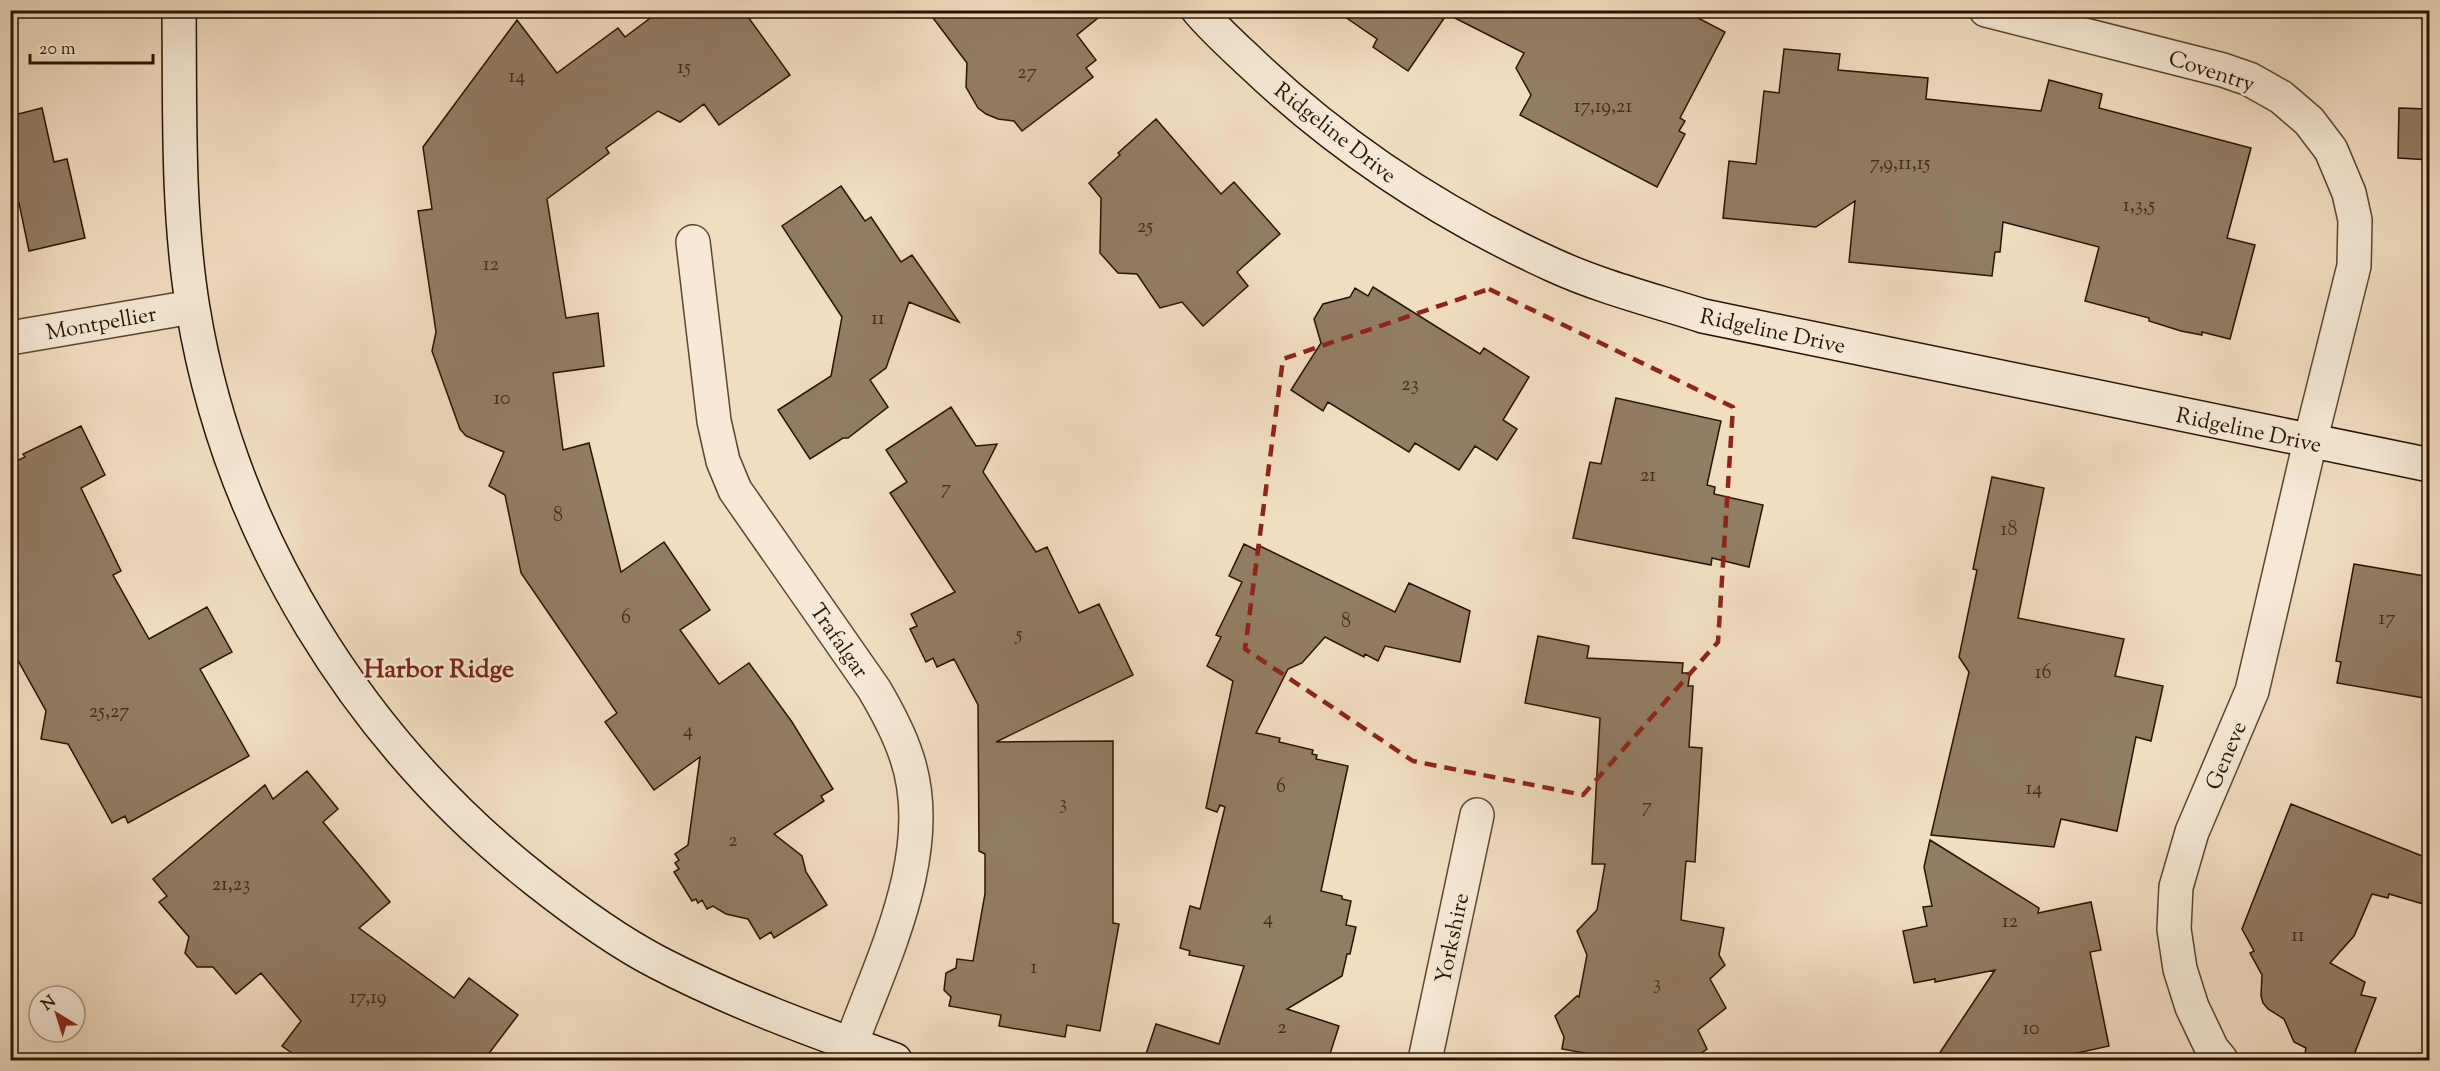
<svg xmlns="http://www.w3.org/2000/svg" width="2440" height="1071" font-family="'Sorts Mill Goudy',serif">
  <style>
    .building { fill: #917d64; stroke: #281400; stroke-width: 1.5 }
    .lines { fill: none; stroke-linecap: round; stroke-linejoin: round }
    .street-casing { stroke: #5a4630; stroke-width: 36 }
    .secondary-casing { stroke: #281400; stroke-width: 36 }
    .street { stroke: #f6ead7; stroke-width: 33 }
    .secondary { stroke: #f6ead7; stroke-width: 33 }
    .marked { fill: none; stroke: #8f2418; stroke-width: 4.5; stroke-dasharray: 12 8; stroke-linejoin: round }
    .labels { text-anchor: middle; stroke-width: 5; stroke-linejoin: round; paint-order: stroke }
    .number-label { font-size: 20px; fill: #422e19 }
    .street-label { font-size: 22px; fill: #281400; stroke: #f6ead7 }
    .quarter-label { font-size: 26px; font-weight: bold; fill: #7a1f14; stroke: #f6ead7 }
  </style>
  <rect width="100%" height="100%" fill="#f1dec1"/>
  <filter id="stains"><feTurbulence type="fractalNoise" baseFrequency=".00333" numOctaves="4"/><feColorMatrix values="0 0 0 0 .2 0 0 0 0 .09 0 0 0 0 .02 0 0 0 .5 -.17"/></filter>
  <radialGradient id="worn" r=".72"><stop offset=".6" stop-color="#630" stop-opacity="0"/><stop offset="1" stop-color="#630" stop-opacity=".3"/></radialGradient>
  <path class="building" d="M 661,10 L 743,10 L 790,75 L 719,125 L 704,104 L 680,122 L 658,111 L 606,148 L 609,153 L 547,199 L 566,318 L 598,313 L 604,366 L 553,373 L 563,450 L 589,443 L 621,572 L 664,542 L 710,610 L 680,630 L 719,684 L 749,663 L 792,722 L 833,789 L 821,796 L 824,801 L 774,834 L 802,856 L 806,872 L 827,905 L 774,938 L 771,932 L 760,939 L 748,919 L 726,914 L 713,906 L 707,909 L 702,900 L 698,903 L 696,899 L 692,901 L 674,872 L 679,869 L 675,863 L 679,860 L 675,854 L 688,845 L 700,757 L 654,790 L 605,722 L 617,713 L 521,573 L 505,495 L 489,486 L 504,452 L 466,436 L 460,429 L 432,351 L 436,332 L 418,211 L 432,209 L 423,147 L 517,20 L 557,73 L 618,28 L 625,37 Z
    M 927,10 L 1108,10 L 1077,35 L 1096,60 L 1086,68 L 1093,77 L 1022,131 L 1014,121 L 998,119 L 986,114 L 978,108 L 966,87 L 967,63 Z
    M 1335,10 L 1683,10 L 1725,32 L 1680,118 L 1685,121 L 1679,131 L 1685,134 L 1657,187 L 1520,115 L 1531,95 L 1516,68 L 1524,53 L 1447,14 L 1408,71 L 1373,47 L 1377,39 Z
    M 1784,49 L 1840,54 L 1838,70 L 1928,78 L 1926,99 L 2041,111 L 2049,80 L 2102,94 L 2099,108 L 2251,148 L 2227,238 L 2255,245 L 2230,339 L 2202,332 L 2202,335 L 2181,331 L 2149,321 L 2149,318 L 2085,301 L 2099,247 L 2003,222 L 2000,252 L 1995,252 L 1992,276 L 1849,262 L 1855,201 L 1816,227 L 1723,218 L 1729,161 L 1756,164 L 1764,91 L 1779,93 Z
    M 42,108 L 54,162 L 67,159 L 85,238 L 29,251 L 19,203 L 10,205 L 10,116 Z
    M 2399,108 L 2430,109 L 2430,160 L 2398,158 Z
    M 1156,119 L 1221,194 L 1234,182 L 1280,234 L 1237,272 L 1248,286 L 1203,326 L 1182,302 L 1160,308 L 1137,274 L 1118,273 L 1100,253 L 1101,198 L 1089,183 L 1120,155 L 1118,153 Z
    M 841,186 L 865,221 L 871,217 L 901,262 L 912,255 L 959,322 L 909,302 L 886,368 L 870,380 L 888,407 L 848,438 L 843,438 L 810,459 L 778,410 L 831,376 L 842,317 L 782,226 Z
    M 1373,287 L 1480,354 L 1484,348 L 1529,377 L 1503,420 L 1517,429 L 1497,460 L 1475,446 L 1459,470 L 1415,443 L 1409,452 L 1328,402 L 1323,411 L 1291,390 L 1321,343 L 1314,319 L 1323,304 L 1350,297 L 1355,288 L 1368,296 Z
    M 1616,398 L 1721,421 L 1707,485 L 1715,487 L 1714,494 L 1763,505 L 1749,567 L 1712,558 L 1711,565 L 1573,538 L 1590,462 L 1601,464 Z
    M 951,407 L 976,446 L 997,444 L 983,472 L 1036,552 L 1047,547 L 1079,613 L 1099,604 L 1133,675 L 996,742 L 1113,741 L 1113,923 L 1119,924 L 1100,1031 L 1067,1025 L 1065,1037 L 999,1026 L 1001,1015 L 949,1006 L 951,997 L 944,990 L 946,973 L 956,968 L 957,959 L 973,961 L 985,894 L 985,854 L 979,851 L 978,705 L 954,659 L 937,667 L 933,658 L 926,662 L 910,629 L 917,626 L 911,614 L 955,592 L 890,493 L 907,482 L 886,450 Z
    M 81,426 L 105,475 L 81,488 L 121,571 L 113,575 L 149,639 L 207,607 L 232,652 L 200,669 L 249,756 L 128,823 L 125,816 L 112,823 L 68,744 L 41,739 L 46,711 L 10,646 L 10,464 L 25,457 L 23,454 Z
    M 1992,477 L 2044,488 L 2018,618 L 2124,639 L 2115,676 L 2163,686 L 2151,741 L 2136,737 L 2117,831 L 2061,819 L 2054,847 L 1931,835 L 1969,672 L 1959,657 L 1977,570 L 1973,569 Z
    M 1244,544 L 1258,551 L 1260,546 L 1395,612 L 1409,583 L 1470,611 L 1460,662 L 1385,646 L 1378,661 L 1365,654 L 1364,657 L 1325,637 L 1302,663 L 1288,669 L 1256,733 L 1280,738 L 1279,742 L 1313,750 L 1312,754 L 1317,755 L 1316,759 L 1348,766 L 1321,891 L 1342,896 L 1342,899 L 1351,901 L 1346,925 L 1356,927 L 1350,954 L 1347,954 L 1342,976 L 1287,1009 L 1339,1026 L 1328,1060 L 1144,1060 L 1156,1024 L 1219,1044 L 1244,966 L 1189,955 L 1190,951 L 1180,948 L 1190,906 L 1200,909 L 1225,807 L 1220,805 L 1217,812 L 1206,808 L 1233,681 L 1207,666 L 1221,637 L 1216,635 L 1242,582 L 1229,576 Z
    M 2354,564 L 2430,577 L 2430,699 L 2337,683 L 2341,662 L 2336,661 Z
    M 1538,636 L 1589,646 L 1587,658 L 1683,663 L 1682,673 L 1690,673 L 1688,686 L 1693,686 L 1689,747 L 1702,748 L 1695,862 L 1686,861 L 1681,920 L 1724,928 L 1719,955 L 1725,965 L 1710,979 L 1726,1008 L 1698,1030 L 1707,1049 L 1692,1060 L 1623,1060 L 1562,1049 L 1564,1037 L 1555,1016 L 1577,996 L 1579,997 L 1587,955 L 1577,931 L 1597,910 L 1605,864 L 1592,864 L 1600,718 L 1525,703 Z
    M 307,771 L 338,809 L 323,822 L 390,902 L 359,928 L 454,998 L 469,978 L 518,1015 L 484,1060 L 302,1060 L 282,1046 L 301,1021 L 261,973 L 236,994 L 213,967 L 197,967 L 185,953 L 189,937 L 159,902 L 167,896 L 153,879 L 265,785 L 273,799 Z
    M 2291,804 L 2430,859 L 2430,906 L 2389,894 L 2388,898 L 2372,894 L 2354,936 L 2330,963 L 2365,982 L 2361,995 L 2376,998 L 2352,1060 L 2330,1060 L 2305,1053 L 2306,1048 L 2294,1042 L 2284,1019 L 2268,1009 L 2263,1003 L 2261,996 L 2262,975 L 2250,953 L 2254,951 L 2242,929 Z
    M 1930,840 L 2039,908 L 2038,913 L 2091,902 L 2101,950 L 2090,952 L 2109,1046 L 2068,1055 L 2069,1060 L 1935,1060 L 1995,970 L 1935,982 L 1935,979 L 1914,983 L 1903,931 L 1927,926 L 1923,907 L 1932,906 L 1924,867 Z"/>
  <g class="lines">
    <defs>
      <path id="street" d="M 1986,10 L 2223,70 L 2249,79 L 2281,97 L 2309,121 L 2331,150 L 2349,193 L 2355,220 L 2354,266 L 2310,442 L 2252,691 L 2192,832 L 2176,887 L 2174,929 L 2180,969 L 2192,1007 L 2212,1049 L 2221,1060
        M 693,242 L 714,421 L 723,461 L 735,490 L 874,689 C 887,711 898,731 906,755 C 939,849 883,957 851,1044
        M 10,338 L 192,307
        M 1425,1060 L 1477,815"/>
      <path id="secondary" d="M 179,10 C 180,110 177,211 193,309 C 230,534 358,740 536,880 C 574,910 615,940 657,962 C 734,1002 814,1031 895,1060
        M 1198,10 C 1214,29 1232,45 1250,62 C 1339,147 1441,214 1553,265 C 1601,287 1653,300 1703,316 L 2430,465"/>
    </defs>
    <use href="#street" class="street-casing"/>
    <use href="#secondary" class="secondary-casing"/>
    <use href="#street" class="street"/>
    <use href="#secondary" class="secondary"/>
  </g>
  <path class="marked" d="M 1489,289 L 1733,407 L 1718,642 L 1583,795 L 1413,761 L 1245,649 L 1283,359 Z"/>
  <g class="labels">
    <g class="number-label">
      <text x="684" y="73">15</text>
      <text x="1027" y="78">27</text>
      <text x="517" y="82">14</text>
      <text x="1603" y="112">17,19,21</text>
      <text x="1900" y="169">7,9,11,15</text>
      <text x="2139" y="211">1,3,5</text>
      <text x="1145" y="232">25</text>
      <text x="491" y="270">12</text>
      <text x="878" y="324">11</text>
      <text x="1410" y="390">23</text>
      <text x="502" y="404">10</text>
      <text x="1648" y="481">21</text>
      <text x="946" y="494">7</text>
      <text x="558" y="521">8</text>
      <text x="2009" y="535">18</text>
      <text x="626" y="623">6</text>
      <text x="2387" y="624">17</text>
      <text x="1346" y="627">8</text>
      <text x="1019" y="640">5</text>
      <text x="2043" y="678">16</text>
      <text x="109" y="717">25,27</text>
      <text x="688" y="736">4</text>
      <text x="1281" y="792">6</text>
      <text x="2034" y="794">14</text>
      <text x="1063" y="809">3</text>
      <text x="1647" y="812">7</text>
      <text x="733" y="846">2</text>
      <text x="231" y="890">21,23</text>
      <text x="1268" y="924">4</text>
      <text x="2010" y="927">12</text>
      <text x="2298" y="941">11</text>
      <text x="1034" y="973">1</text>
      <text x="1657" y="989">3</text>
      <text x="368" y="1003">17,19</text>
      <text x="1282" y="1033">2</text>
      <text x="2031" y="1034">10</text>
    </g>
    <g class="street-label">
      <text transform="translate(2212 70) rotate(18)" y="8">Coventry</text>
      <text transform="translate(1336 132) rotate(38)" y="8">Ridgeline Drive</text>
      <text transform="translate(101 322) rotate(-10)" y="8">Montpellier</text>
      <text transform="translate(1773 330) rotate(12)" y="8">Ridgeline Drive</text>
      <text transform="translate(2249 429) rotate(12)" y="8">Ridgeline Drive</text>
      <text transform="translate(840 640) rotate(55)" y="8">Trafalgar</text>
      <text transform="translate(2225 755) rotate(-67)" y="8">Geneve</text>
      <text transform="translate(1451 938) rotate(-78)" y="8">Yorkshire</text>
    </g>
    <g class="quarter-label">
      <text x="439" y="677">Harbor Ridge</text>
    </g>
  </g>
  <rect width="2440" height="1071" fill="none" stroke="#f1dec1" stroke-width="36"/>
  <rect x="12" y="12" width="2416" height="1047" fill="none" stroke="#281400" stroke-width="3"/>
  <rect x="18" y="18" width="2404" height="1035" fill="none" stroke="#281400" stroke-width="1.5"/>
  <g transform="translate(57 1014) rotate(322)"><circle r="28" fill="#f6ead7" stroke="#a49481" stroke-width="1.5"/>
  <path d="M0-4.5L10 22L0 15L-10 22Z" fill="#8f2418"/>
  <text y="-9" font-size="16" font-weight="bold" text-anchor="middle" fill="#281400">N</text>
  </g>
  <path d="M30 54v9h123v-9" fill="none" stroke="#281400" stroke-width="3"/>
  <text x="39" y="54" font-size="18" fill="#281400" stroke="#f6ead7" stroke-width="4.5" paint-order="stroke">20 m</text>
  <rect width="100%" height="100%" filter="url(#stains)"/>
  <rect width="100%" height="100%" fill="url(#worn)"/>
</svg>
